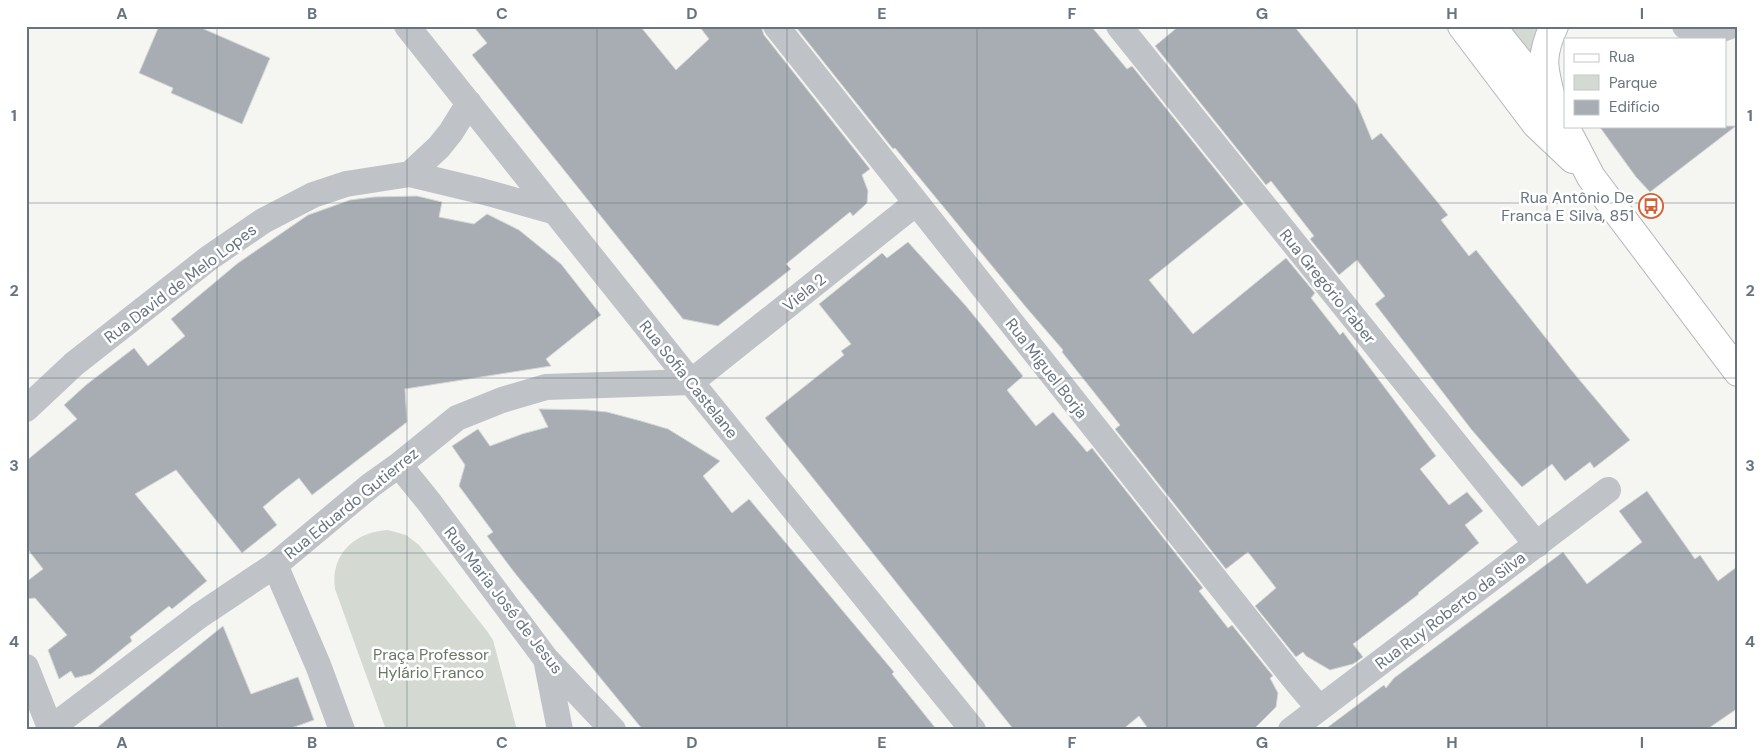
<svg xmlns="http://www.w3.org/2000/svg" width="1764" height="756" font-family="'DM Sans',sans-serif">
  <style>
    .green { fill: #d4dad2 }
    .building { fill: #a7adb2; stroke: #d6d7d5 }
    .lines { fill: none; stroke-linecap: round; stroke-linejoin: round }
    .secondary-casing { stroke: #b2b6ba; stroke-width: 30 }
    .minor { stroke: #bfc2c6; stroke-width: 26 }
    .secondary { stroke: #fff; stroke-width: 28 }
    .grid { fill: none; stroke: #677480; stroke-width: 1; stroke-opacity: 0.55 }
    .labels { text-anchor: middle; stroke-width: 5; stroke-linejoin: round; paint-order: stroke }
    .poi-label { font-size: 16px; fill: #677480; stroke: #fff; text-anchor: end }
    .street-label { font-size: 16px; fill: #677480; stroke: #fff }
    .park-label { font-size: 16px; fill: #687865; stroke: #fff }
    .neatline { fill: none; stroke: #677480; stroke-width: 2 }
    .grid-label { font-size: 16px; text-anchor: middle; font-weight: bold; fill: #677480 }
  </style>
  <rect width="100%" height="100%" fill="#f5f5f2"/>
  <path class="green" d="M 1506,26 L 1539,26 L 1533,41 L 1532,59 Z
    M 388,530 L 406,535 L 419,545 L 487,631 L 493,640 L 517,730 L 386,730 L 335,589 C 330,555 354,532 388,530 Z"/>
  <path class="building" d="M 159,26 L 197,26 L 270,58 L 242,124 L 171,93 L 173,88 L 139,73 Z
    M 473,26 L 640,26 L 676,70 L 709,39 L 699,26 L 761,26 L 764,35 L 870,169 L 862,175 L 868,191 L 867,203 L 853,216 L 850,212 L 786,264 L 791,269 L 718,326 L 683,319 L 472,55 L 487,43 Z
    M 795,26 L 1091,26 L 1127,69 L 1132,66 L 1243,204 L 1149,280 L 1193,334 L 1286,258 L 1315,293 L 1311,298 L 1340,335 L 1343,332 L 1436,456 L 1420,469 L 1449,505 L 1467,492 L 1483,511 L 1465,525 L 1479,543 L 1418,593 L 1419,594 L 1353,644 L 1363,657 L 1353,664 L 1330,670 L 1306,656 L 1303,652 L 1296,657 L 1255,606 L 1276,588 L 1248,552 L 1226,569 L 1115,429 L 1120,425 L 1062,352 L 1063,350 L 1025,306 L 895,148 L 893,149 Z
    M 1179,26 L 1294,26 L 1357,104 L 1372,140 L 1381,133 L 1448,215 L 1441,220 L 1469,256 L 1476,250 L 1572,371 L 1630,440 L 1594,468 L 1590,462 L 1565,481 L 1552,464 L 1522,487 L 1502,465 L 1471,429 L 1375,304 L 1385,296 L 1357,260 L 1339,275 L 1310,239 L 1314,236 L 1271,181 L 1266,185 L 1155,46 Z
    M 1599,126 L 1736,126 L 1650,192 L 1636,177 Z
    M 417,196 L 442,202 L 439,217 L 474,224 L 487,214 L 519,230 L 561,264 L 601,315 L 546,359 L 551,366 L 405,389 L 407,422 L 312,495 L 299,478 L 281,492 L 263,507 L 277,525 L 242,553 L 176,470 L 135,494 L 207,581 L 172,609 L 169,606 L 130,637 L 132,641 L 91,674 L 75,678 L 71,671 L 59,679 L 48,650 L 67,635 L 35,598 L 26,599 L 26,582 L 43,569 L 26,547 L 26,461 L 77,419 L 64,405 L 86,385 L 134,348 L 148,366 L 185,336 L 171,319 L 238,263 L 308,215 L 350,200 L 374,197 Z
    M 908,242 L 966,306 L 1023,376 L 1007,390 L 1036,426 L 1053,412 L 1087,452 L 1092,448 L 1203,588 L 1199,591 L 1228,628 L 1232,625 L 1273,676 L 1270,678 L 1278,693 L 1276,707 L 1253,730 L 1149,730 L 1139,716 L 1122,730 L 1014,730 L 765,418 L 844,355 L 841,351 L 851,344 L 819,304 L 882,253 L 887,258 Z
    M 539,409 L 587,410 L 607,412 L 641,421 L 668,429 L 720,461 L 703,476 L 732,513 L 749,499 L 894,672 L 892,674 L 937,730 L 643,730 L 514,572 L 487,536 L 493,532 L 459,486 L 465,465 L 452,446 L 478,429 L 490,446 L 522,434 L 548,427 Z
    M 1647,491 L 1695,559 L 1700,555 L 1718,581 L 1738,566 L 1738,708 L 1706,730 L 1324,730 L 1384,685 L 1386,688 L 1394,678 L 1563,552 L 1587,584 L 1642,542 L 1619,511 Z
    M 223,626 L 251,694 L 298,677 L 314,720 L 286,730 L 94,730 Z"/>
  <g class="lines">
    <defs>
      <path id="secondary" d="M 1462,26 L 1536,124 L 1573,159
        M 1491,26 L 1552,102 L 1591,177 L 1738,372
        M 1551,98 C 1543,67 1540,56 1554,26"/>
    </defs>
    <use href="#secondary" class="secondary-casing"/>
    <path class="minor" d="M 407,26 L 691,382 L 973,730
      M 776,26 L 1296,681 L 1319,708
      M 1119,26 L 1537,545
      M 1685,26 L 1692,29 L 1714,32 L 1730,26
      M 410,174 L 439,147 L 451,132 L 469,103
      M 26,409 L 74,364 L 209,258 L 263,221 L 313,195 L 346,184 L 410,174 L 481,191 L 556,212
      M 399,465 L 429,502 L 546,659 L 613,730
      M 275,565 L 318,665 L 342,730
      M 546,659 L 560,730
      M 26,667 L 51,730
      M 51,728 L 199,616 L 275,565 L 371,485 L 399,465 L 457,418 L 502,400 L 546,387 L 691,382 L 916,203
      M 1291,730 L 1608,490"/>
    <use href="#secondary" class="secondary"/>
  </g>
  <path class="grid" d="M 217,26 L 217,730M 407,26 L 407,730M 597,26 L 597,730M 787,26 L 787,730M 977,26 L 977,730M 1167,26 L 1167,730M 1357,26 L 1357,730M 1547,26 L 1547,730M 26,203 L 1738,203M 26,378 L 1738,378M 26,553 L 1738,553"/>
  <defs>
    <symbol id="bus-ring" viewBox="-11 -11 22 22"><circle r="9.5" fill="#fff" stroke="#d16337" stroke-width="1.5"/><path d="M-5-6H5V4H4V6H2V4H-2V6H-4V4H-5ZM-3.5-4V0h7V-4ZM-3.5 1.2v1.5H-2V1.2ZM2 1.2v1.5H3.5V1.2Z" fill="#d16337"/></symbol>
  </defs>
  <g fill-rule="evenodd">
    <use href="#bus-ring" x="1637" y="192" width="28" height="28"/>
  </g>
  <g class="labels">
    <g class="poi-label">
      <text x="1634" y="203">Rua Antônio De<tspan x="1634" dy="18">Franca E Silva, 851</tspan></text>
    </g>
    <g class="street-label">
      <text transform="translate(180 283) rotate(-37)" y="6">Rua David de Melo Lopes</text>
      <text transform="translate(1328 286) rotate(51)" y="6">Rua Gregório Faber</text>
      <text transform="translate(804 292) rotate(-39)" y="6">Viela 2</text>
      <text transform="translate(1047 368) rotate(52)" y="6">Rua Miguel Borja</text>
      <text transform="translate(689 379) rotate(51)" y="6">Rua Sofia Castelane</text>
      <text transform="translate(351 503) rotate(-39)" y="6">Rua Eduardo Gutierrez</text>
      <text transform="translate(504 600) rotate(52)" y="6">Rua Maria José de Jesus</text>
      <text transform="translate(1450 610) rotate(-37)" y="6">Rua Ruy Roberto da Silva</text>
    </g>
    <g class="park-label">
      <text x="431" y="660">Praça Professor<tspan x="431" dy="18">Hylário Franco</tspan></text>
    </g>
  </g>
  <rect width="1764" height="756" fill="none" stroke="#ffffff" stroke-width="55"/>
  <rect x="1564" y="38" width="162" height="90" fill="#ffffff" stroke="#c2c7cc"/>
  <rect x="1574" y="54" width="25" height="8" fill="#ffffff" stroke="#c2c7cc"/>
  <text x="1609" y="62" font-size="15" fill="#677480">Rua</text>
  <rect x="1574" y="75" width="25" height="15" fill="#d4dad2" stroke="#c2c7cc"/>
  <text x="1609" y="88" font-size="15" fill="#677480">Parque</text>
  <rect x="1574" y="100" width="25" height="15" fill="#a7adb2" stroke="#c2c7cc"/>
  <text x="1609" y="112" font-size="15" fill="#677480">Edifício</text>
  <rect x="28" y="28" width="1708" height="700" class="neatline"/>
  <g class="grid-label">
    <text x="122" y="19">A</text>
    <text x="312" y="19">B</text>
    <text x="502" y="19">C</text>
    <text x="692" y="19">D</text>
    <text x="882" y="19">E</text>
    <text x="1072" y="19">F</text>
    <text x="1262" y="19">G</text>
    <text x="1452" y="19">H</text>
    <text x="1642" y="19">I</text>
    <text x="14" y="121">1</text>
    <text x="1750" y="121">1</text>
    <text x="14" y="296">2</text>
    <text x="1750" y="296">2</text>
    <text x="14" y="471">3</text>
    <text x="1750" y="471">3</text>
    <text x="14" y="647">4</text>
    <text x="1750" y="647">4</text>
    <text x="122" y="748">A</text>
    <text x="312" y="748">B</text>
    <text x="502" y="748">C</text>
    <text x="692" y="748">D</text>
    <text x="882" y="748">E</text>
    <text x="1072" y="748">F</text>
    <text x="1262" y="748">G</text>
    <text x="1452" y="748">H</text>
    <text x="1642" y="748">I</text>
  </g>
</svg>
